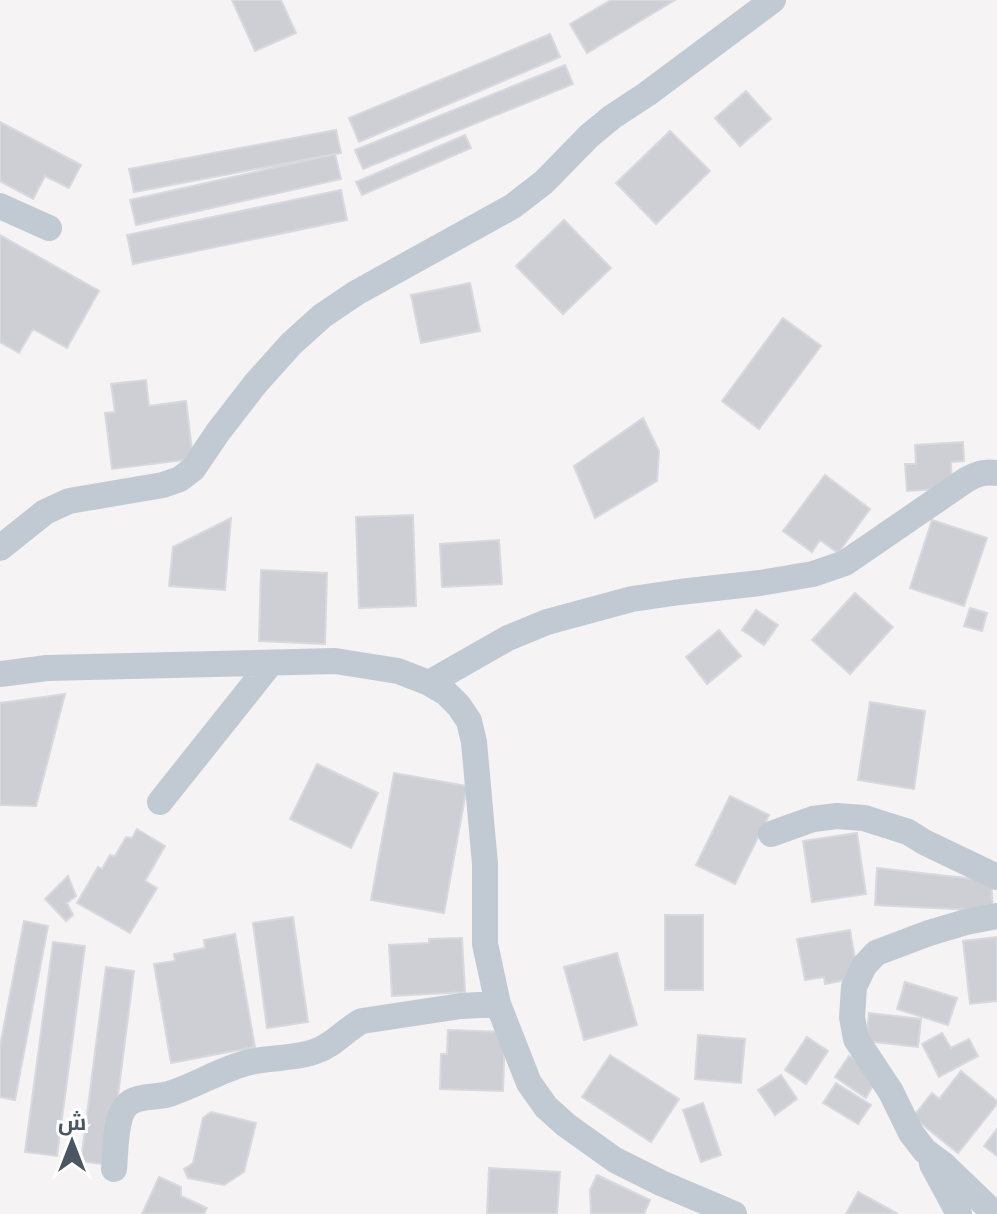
<svg xmlns="http://www.w3.org/2000/svg" width="997" height="1214" font-family="Figtree,Cairo,sans-serif">
  <style>
    .building { fill: #cdcfd5; stroke: #d7d9de; stroke-width: 2 }
    .lines { fill: none; stroke-linecap: round; stroke-linejoin: round }
    .minor { stroke: #c1cad2; stroke-width: 26 }
  </style>
  <rect width="100%" height="100%" fill="#f5f3f3"/>
  <path class="building" d="M 232,0 L 281,0 L 296,33 L 255,51 Z
    M 611,0 L 675,0 L 587,53 L 570,24 Z
    M 550,34 L 560,57 L 359,142 L 349,118 Z
    M 565,65 L 573,84 L 363,169 L 355,150 Z
    M 746,91 L 771,119 L 740,146 L 715,118 Z
    M 0,122 L 81,165 L 69,188 L 45,176 L 33,199 L 0,181 Z
    M 336,130 L 341,153 L 134,192 L 129,169 Z
    M 670,131 L 710,171 L 656,224 L 616,183 Z
    M 465,135 L 471,148 L 362,195 L 356,182 Z
    M 335,154 L 341,179 L 136,225 L 130,200 Z
    M 341,190 L 347,220 L 133,264 L 127,235 Z
    M 564,220 L 611,268 L 563,314 L 516,266 Z
    M 0,235 L 99,291 L 67,348 L 33,329 L 19,353 L 0,342 Z
    M 470,283 L 480,331 L 421,343 L 411,295 Z
    M 783,318 L 821,346 L 759,429 L 722,401 Z
    M 146,380 L 149,406 L 186,401 L 193,459 L 112,469 L 105,413 L 115,412 L 111,384 Z
    M 643,418 L 659,451 L 657,481 L 595,518 L 574,466 Z
    M 963,442 L 964,461 L 951,462 L 952,488 L 907,491 L 905,464 L 916,464 L 915,445 Z
    M 825,475 L 870,509 L 838,553 L 820,540 L 812,552 L 783,531 Z
    M 413,515 L 416,606 L 359,608 L 356,517 Z
    M 231,518 L 225,590 L 169,586 L 173,547 Z
    M 932,520 L 987,538 L 964,606 L 910,588 Z
    M 499,540 L 502,584 L 442,587 L 440,544 Z
    M 261,570 L 327,573 L 325,644 L 259,641 Z
    M 855,593 L 893,627 L 850,674 L 812,640 Z
    M 970,608 L 987,613 L 982,631 L 964,626 Z
    M 756,610 L 778,625 L 764,645 L 742,630 Z
    M 719,630 L 741,656 L 707,684 L 686,657 Z
    M 65,694 L 36,806 L 0,805 L 0,703 Z
    M 870,702 L 925,711 L 914,789 L 858,780 Z
    M 317,764 L 378,793 L 351,848 L 290,819 Z
    M 394,773 L 467,786 L 444,913 L 371,900 Z
    M 730,796 L 769,815 L 735,884 L 696,865 Z
    M 137,829 L 165,846 L 145,881 L 157,888 L 130,933 L 77,903 L 98,867 L 102,869 L 110,855 L 115,856 L 126,837 L 132,838 Z
    M 857,833 L 866,894 L 812,902 L 803,841 Z
    M 877,868 L 991,881 L 993,911 L 875,905 Z
    M 68,876 L 76,896 L 67,903 L 73,915 L 66,921 L 45,899 Z
    M 665,915 L 703,915 L 703,990 L 665,990 Z
    M 293,917 L 308,1022 L 267,1028 L 253,923 Z
    M 24,921 L 48,926 L 15,1100 L 0,1097 L 0,1046 Z
    M 850,930 L 857,970 L 850,979 L 825,984 L 824,977 L 805,980 L 797,939 Z
    M 235,934 L 255,1047 L 171,1063 L 154,964 L 175,961 L 174,954 L 205,948 L 204,940 Z
    M 997,937 L 997,1001 L 970,1004 L 963,941 Z
    M 462,938 L 465,992 L 392,996 L 389,945 L 429,943 L 429,939 Z
    M 53,942 L 85,946 L 57,1156 L 25,1152 Z
    M 617,953 L 637,1025 L 584,1040 L 564,967 Z
    M 106,967 L 134,971 L 109,1165 L 81,1161 Z
    M 905,982 L 957,998 L 948,1025 L 897,1009 Z
    M 869,1013 L 921,1019 L 918,1047 L 866,1041 Z
    M 448,1030 L 505,1032 L 503,1091 L 440,1089 L 441,1054 L 447,1054 Z
    M 942,1033 L 951,1048 L 969,1039 L 978,1056 L 939,1077 L 922,1044 Z
    M 698,1035 L 745,1039 L 741,1083 L 695,1079 Z
    M 807,1037 L 828,1051 L 806,1084 L 785,1070 Z
    M 610,1055 L 679,1099 L 651,1142 L 582,1097 Z
    M 849,1056 L 878,1076 L 866,1098 L 835,1077 Z
    M 961,1071 L 997,1101 L 997,1104 L 958,1153 L 913,1117 L 932,1093 L 939,1099 Z
    M 781,1075 L 797,1099 L 775,1115 L 758,1090 Z
    M 836,1083 L 871,1105 L 858,1124 L 823,1103 Z
    M 703,1103 L 721,1155 L 701,1162 L 683,1110 Z
    M 211,1112 L 256,1123 L 244,1172 L 224,1185 L 188,1178 L 184,1169 L 193,1163 L 203,1118 Z
    M 997,1129 L 997,1156 L 984,1146 Z
    M 489,1168 L 560,1172 L 557,1214 L 487,1214 Z
    M 597,1175 L 650,1200 L 644,1214 L 591,1214 L 590,1190 Z
    M 159,1177 L 181,1187 L 181,1196 L 207,1208 L 204,1214 L 142,1214 Z
    M 858,1192 L 898,1214 L 846,1214 Z"/>
  <g class="lines">
    <path class="minor" d="M 0,206 L 49,228
      M 0,548 L 45,512 L 69,501 L 163,485 L 180,479 L 193,469 L 218,432 L 256,383 L 291,344 L 322,316 L 356,293 L 513,206 L 544,182 L 589,136 L 612,117 L 647,94 L 773,0
      M 0,674 L 47,668 L 335,661 L 398,671 L 429,683 L 446,693 L 459,706 L 469,721 L 474,742 L 485,864 L 485,944 L 498,1004 L 529,1083 L 546,1107 L 566,1125 L 615,1160 L 661,1183 L 734,1214
      M 429,683 L 508,638 L 547,622 L 632,599 L 680,592 L 760,583 L 813,574 L 845,563 L 966,480 C 977,474 984,471 997,473
      M 160,802 L 270,664
      M 771,834 L 813,819 L 837,816 L 864,818 L 908,832 L 924,842 L 997,877
      M 932,1164 L 959,1214
      M 114,1169 C 116,1152 114,1116 128,1104 C 139,1095 156,1098 169,1094 C 197,1085 221,1069 250,1062 C 271,1057 296,1059 316,1051 C 334,1045 346,1029 362,1021 L 461,1006 L 498,1004
      M 995,1214 L 944,1165 L 925,1151 L 911,1133 L 891,1092 L 856,1039 L 852,1017 L 854,987 L 864,966 L 876,953 L 929,933 L 966,922 L 997,916"/>
  </g>
  <g transform="translate(72 1142)" stroke="#ffffff" stroke-width="6" paint-order="stroke">
  <path d="M0-6L14 30L0 20L-14 30Z" fill="#4a5661"/>
  <text y="-12" font-size="22" font-weight="bold" text-anchor="middle" fill="#4a5661">ش</text>
  </g>
</svg>
